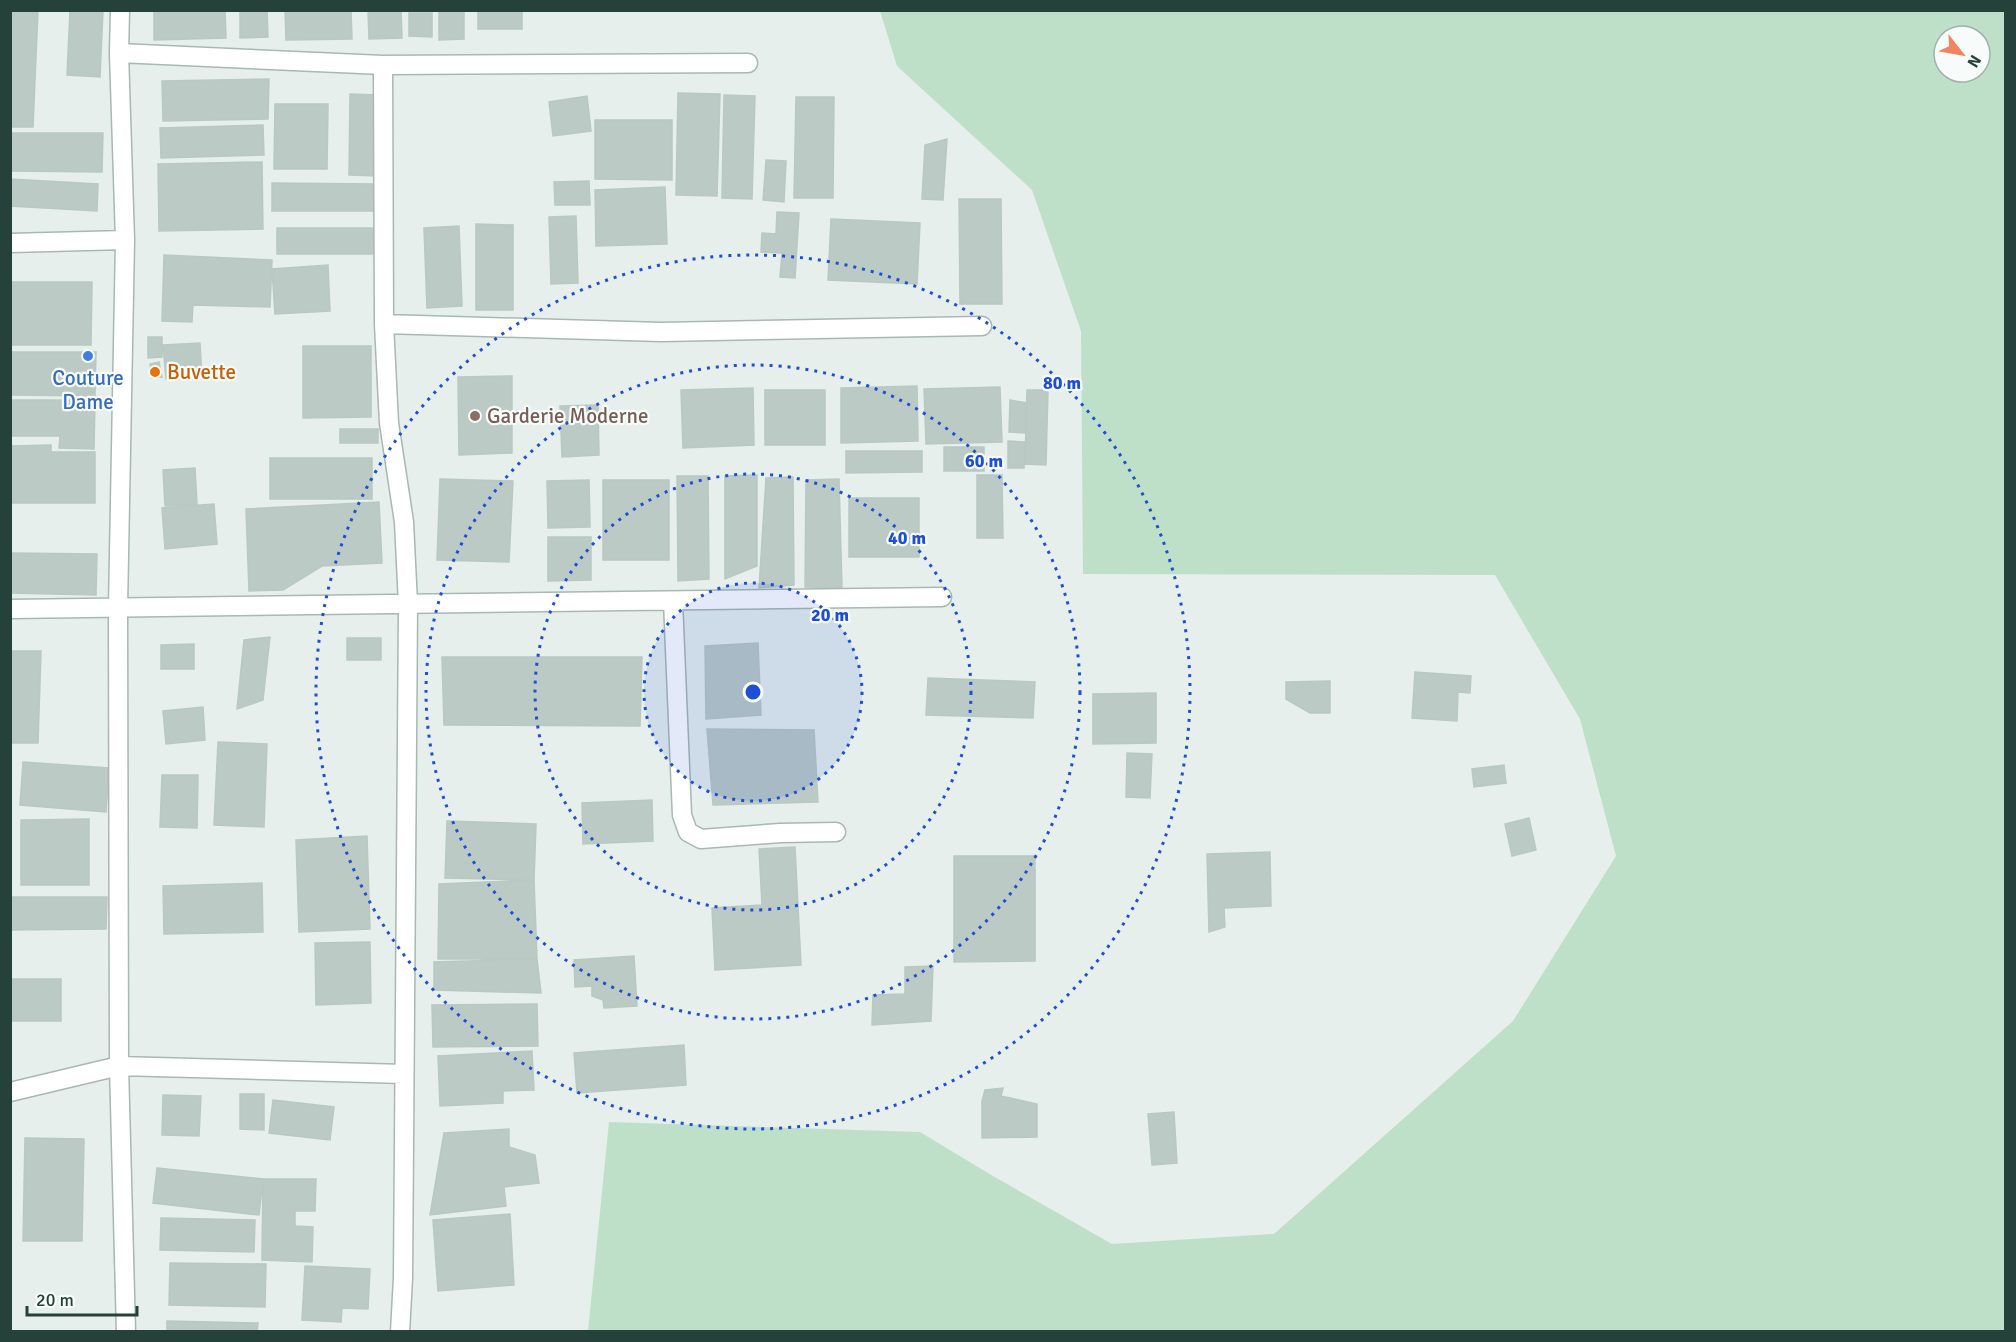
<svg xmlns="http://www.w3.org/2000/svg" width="2016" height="1342" font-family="Signika,sans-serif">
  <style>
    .green { fill: #bfe0c8; fill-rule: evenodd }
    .building { fill: #bbcac4; stroke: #b8c9c2; stroke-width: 1.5 }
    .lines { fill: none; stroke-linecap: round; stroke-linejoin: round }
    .street-casing { stroke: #a8b8b2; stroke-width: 21 }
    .street { stroke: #fff; stroke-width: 18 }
    .ring { fill: none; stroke: #1d4ed8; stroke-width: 3; stroke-dasharray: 3 6 }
    .shop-dot { fill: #3f7fe0; stroke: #f7fbf9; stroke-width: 2 }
    .food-dot { fill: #e8710a; stroke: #f7fbf9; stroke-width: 2 }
    .education-dot { fill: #8d6e63; stroke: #f7fbf9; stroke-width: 2 }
    .labels { text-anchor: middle; stroke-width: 4.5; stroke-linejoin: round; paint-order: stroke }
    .food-label { font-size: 21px; fill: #c56008; stroke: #f7fbf9; text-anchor: start }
    .shop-label { font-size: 21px; fill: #366cbe; stroke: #f7fbf9 }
    .education-label { font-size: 21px; fill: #785e54; stroke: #f7fbf9; text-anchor: start }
    .centre { fill: #1d4ed8; stroke: #f7fbf9; stroke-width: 3 }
    .ring-label { font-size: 18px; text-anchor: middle; font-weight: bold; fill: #1d4ed8; stroke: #f7fbf9; stroke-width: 4.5; stroke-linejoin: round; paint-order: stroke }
  </style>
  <rect width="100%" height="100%" fill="#e6efeb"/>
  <path class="green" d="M 880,11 L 2005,11 L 2005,1331 L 588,1331 L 609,1122 L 920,1132 L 993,1176 L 1112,1244 L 1274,1234 L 1513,1021 L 1616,856 L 1580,719 L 1495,575 L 1083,574 L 1081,331 L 1032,190 L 897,66 ZM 1944,36 L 1980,36 L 1980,72 L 1944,72 Z"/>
  <path class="building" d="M 10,10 L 38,10 L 33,127 L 10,127 Z
    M 70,10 L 103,10 L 100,77 L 67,75 Z
    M 154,10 L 225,10 L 226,38 L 154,40 Z
    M 240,10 L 267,10 L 268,37 L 240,38 Z
    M 285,10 L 351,10 L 352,39 L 286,40 Z
    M 368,10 L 401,10 L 402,38 L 369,39 Z
    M 439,10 L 464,10 L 464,39 L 439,40 Z
    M 478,10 L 522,10 L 522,29 L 478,29 Z
    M 409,13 L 432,13 L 432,37 L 409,36 Z
    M 269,79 L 268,119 L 163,121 L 162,81 Z
    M 678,93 L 720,94 L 717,196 L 676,195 Z
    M 350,94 L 378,95 L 378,176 L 349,175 Z
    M 724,95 L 755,96 L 752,199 L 722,198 Z
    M 587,96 L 591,131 L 553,136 L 549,102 Z
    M 796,97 L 834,97 L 833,198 L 794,198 Z
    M 275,104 L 328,104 L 327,169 L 274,169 Z
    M 595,120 L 672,120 L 672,180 L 595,179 Z
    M 263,125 L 264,155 L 161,158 L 160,128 Z
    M 10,133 L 103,133 L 102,172 L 10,171 Z
    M 947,139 L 943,200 L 922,199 L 925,145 Z
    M 766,160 L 786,161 L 784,202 L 763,200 Z
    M 262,162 L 263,229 L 159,231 L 158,164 Z
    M 10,179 L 98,184 L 97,211 L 10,206 Z
    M 589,181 L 590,205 L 555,205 L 554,182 Z
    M 272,183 L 375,184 L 374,211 L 272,211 Z
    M 665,187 L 667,244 L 596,246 L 595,190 Z
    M 959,199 L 1001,199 L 1002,304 L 960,304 Z
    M 777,212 L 799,213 L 795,278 L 780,277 L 782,253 L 761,252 L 762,233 L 776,234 Z
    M 576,216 L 578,283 L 551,284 L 549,217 Z
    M 831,219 L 920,223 L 917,284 L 828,280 Z
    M 476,224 L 513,225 L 513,310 L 476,310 Z
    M 459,226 L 462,306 L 427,308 L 424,228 Z
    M 277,228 L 375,228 L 375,254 L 277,254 Z
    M 164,255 L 272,260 L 270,307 L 193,305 L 192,322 L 162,321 Z
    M 328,265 L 330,311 L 275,314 L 272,269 Z
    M 10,282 L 92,282 L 91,345 L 10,345 Z
    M 148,337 L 162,337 L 162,357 L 148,358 Z
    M 200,343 L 202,377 L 166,379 L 163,345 Z
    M 303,346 L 371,346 L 371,417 L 303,418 Z
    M 10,352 L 96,352 L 95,396 L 10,395 Z
    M 159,362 L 162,377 L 152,378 L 150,364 Z
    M 512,376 L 512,453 L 459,455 L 458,377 Z
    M 917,386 L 918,441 L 841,443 L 841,388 Z
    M 1000,387 L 1002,442 L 926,444 L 924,389 Z
    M 753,388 L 754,445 L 683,448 L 681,390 Z
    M 765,390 L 825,390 L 825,445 L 765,445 Z
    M 1027,390 L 1048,390 L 1046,465 L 1025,464 Z
    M 10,400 L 95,400 L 94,449 L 59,448 L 60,436 L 10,436 Z
    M 1010,400 L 1027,403 L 1026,433 L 1009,432 Z
    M 598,405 L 599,455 L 562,457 L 560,406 Z
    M 340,429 L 378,429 L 378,443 L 340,443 Z
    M 1008,441 L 1025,442 L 1024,468 L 1008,468 Z
    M 51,445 L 51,452 L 95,452 L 95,503 L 10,503 L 10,446 Z
    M 944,447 L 984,447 L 984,471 L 944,471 Z
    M 846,451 L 922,451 L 922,472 L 846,473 Z
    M 270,458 L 372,458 L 372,499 L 270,499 Z
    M 195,468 L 197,504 L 165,506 L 163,470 Z
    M 757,475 L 757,566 L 725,579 L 725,476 Z
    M 977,475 L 1002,475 L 1003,538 L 977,538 Z
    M 677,476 L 708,476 L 709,579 L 678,581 Z
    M 793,477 L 794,585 L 759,588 L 766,478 Z
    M 440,479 L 513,481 L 509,562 L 437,560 Z
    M 839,479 L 842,588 L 805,587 L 806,480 Z
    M 589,480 L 590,527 L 548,528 L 547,481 Z
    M 603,480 L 669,480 L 669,560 L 603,560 Z
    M 849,498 L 919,498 L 919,557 L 849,557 Z
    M 379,502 L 382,563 L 322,566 L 283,590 L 249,591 L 246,509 Z
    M 214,504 L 217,544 L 165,549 L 162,508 Z
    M 548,537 L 591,537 L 591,580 L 548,581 Z
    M 10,553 L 97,554 L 96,595 L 10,593 Z
    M 270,637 L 263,700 L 237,709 L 244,640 Z
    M 347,638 L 381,638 L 381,660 L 347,660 Z
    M 758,643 L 761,715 L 706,719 L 705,646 Z
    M 194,644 L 194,669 L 161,669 L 161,645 Z
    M 10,651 L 41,651 L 38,743 L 10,743 Z
    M 442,657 L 642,657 L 640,726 L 444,725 Z
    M 1415,672 L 1471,676 L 1470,693 L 1458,692 L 1457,721 L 1412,718 Z
    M 928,678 L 1035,682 L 1033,718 L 926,715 Z
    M 1330,681 L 1330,713 L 1310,713 L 1286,699 L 1286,682 Z
    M 1156,693 L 1156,743 L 1093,744 L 1093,694 Z
    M 203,707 L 205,740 L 166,744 L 163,711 Z
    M 707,729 L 814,730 L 818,802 L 713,805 Z
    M 218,742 L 267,744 L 264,827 L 214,825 Z
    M 1127,753 L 1152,754 L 1150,798 L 1126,797 Z
    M 23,762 L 109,768 L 106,812 L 20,805 Z
    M 1504,765 L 1506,783 L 1474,787 L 1472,769 Z
    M 162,775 L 198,775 L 197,828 L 160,827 Z
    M 652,800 L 653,841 L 583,844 L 582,803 Z
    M 1529,818 L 1536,850 L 1512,856 L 1505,824 Z
    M 89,819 L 89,885 L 21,885 L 21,820 Z
    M 447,821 L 536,824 L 534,880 L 445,878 Z
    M 367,836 L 370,929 L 299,932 L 296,840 Z
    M 795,847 L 801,965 L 715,970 L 712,908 L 762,905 L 759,849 Z
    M 1270,852 L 1271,906 L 1224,908 L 1225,927 L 1209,932 L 1207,854 Z
    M 954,856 L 1035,856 L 1035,961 L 954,962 Z
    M 534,880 L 537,959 L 438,959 L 439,884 Z
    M 262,883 L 263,932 L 164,934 L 163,886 Z
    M 10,897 L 107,897 L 106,929 L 10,930 Z
    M 370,942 L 371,1003 L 316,1005 L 315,943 Z
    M 634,956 L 637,1006 L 604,1008 L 603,1000 L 592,996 L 592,986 L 575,987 L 574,960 Z
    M 537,959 L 541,993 L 434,990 L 434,962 Z
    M 933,966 L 931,1021 L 872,1025 L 873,995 L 905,994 L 905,967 Z
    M 10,979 L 61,979 L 61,1021 L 10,1021 Z
    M 537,1004 L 538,1046 L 433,1047 L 432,1005 Z
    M 684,1045 L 686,1085 L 577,1093 L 574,1053 Z
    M 532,1051 L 534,1090 L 503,1091 L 503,1103 L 440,1106 L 438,1056 Z
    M 1003,1088 L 1001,1096 L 1037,1104 L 1037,1137 L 982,1138 L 982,1101 L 985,1090 Z
    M 240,1094 L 264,1094 L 264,1130 L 240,1129 Z
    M 163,1095 L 201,1096 L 199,1136 L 162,1135 Z
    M 273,1100 L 334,1107 L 330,1140 L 269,1133 Z
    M 1174,1112 L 1177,1163 L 1152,1165 L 1148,1114 Z
    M 509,1129 L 509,1147 L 535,1155 L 539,1183 L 504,1187 L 506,1206 L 430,1215 L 444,1133 Z
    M 25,1138 L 84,1139 L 82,1241 L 23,1241 Z
    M 157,1168 L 263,1179 L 259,1215 L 153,1203 Z
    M 263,1179 L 316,1179 L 315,1211 L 295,1211 L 295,1226 L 313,1227 L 312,1262 L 262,1260 Z
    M 510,1214 L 514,1285 L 438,1291 L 433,1220 Z
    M 161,1218 L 255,1220 L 254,1252 L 160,1250 Z
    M 170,1263 L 266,1264 L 265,1307 L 169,1305 Z
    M 305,1266 L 370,1269 L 368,1309 L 342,1308 L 341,1322 L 302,1320 Z
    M 167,1321 L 258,1323 L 257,1332 L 167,1332 Z"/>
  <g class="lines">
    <defs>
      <path id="street" d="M 120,10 L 119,53 L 125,240 L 118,607 L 119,1066 L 126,1332
        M 119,53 L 383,65 L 748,63
        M 383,65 L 384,324 L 389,423 L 404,522 L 408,604 L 403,1278 L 400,1332
        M 10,243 L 125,240
        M 384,324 L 661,332 L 982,326
        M 673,601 L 682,815 L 688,832 L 701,839 L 780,833 L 836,832
        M 10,609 L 942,597
        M 10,1092 L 119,1066 L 404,1074"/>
    </defs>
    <use href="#street" class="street-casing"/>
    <use href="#street" class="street"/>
  </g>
  <circle cx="753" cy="692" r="109" fill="#1d4ed8" fill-opacity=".12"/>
  <g class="ring">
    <circle cx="753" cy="692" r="109"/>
    <circle cx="753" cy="692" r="218"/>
    <circle cx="753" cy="692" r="327"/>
    <circle cx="753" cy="692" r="437"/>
  </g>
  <circle class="shop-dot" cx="88" cy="356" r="6"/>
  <circle class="food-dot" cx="155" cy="372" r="6"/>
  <circle class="education-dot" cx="475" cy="416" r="6"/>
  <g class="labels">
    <g class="food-label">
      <text x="167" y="379">Buvette</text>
    </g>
    <g class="shop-label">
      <text x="88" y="385">Couture<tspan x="88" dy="24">Dame</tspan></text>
    </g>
    <g class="education-label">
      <text x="487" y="423">Garderie Moderne</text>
    </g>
  </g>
  <circle cx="753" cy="692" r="9" class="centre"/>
  <g class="ring-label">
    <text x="1062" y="389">80 m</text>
    <text x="984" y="467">60 m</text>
    <text x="907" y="544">40 m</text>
    <text x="830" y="621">20 m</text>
  </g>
  <rect width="2016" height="1342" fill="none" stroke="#24423a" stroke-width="24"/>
  <g transform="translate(1962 54) rotate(121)"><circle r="28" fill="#f7fbf9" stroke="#a3b1ad" stroke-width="1.5"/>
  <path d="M0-4.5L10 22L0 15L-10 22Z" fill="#f4845f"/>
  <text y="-9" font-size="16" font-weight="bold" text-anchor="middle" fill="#24423a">N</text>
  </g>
  <path d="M27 1306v9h110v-9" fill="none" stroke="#24423a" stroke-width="3"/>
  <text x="36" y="1306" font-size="18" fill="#24423a" stroke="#f7fbf9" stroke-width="4.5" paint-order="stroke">20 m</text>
</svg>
